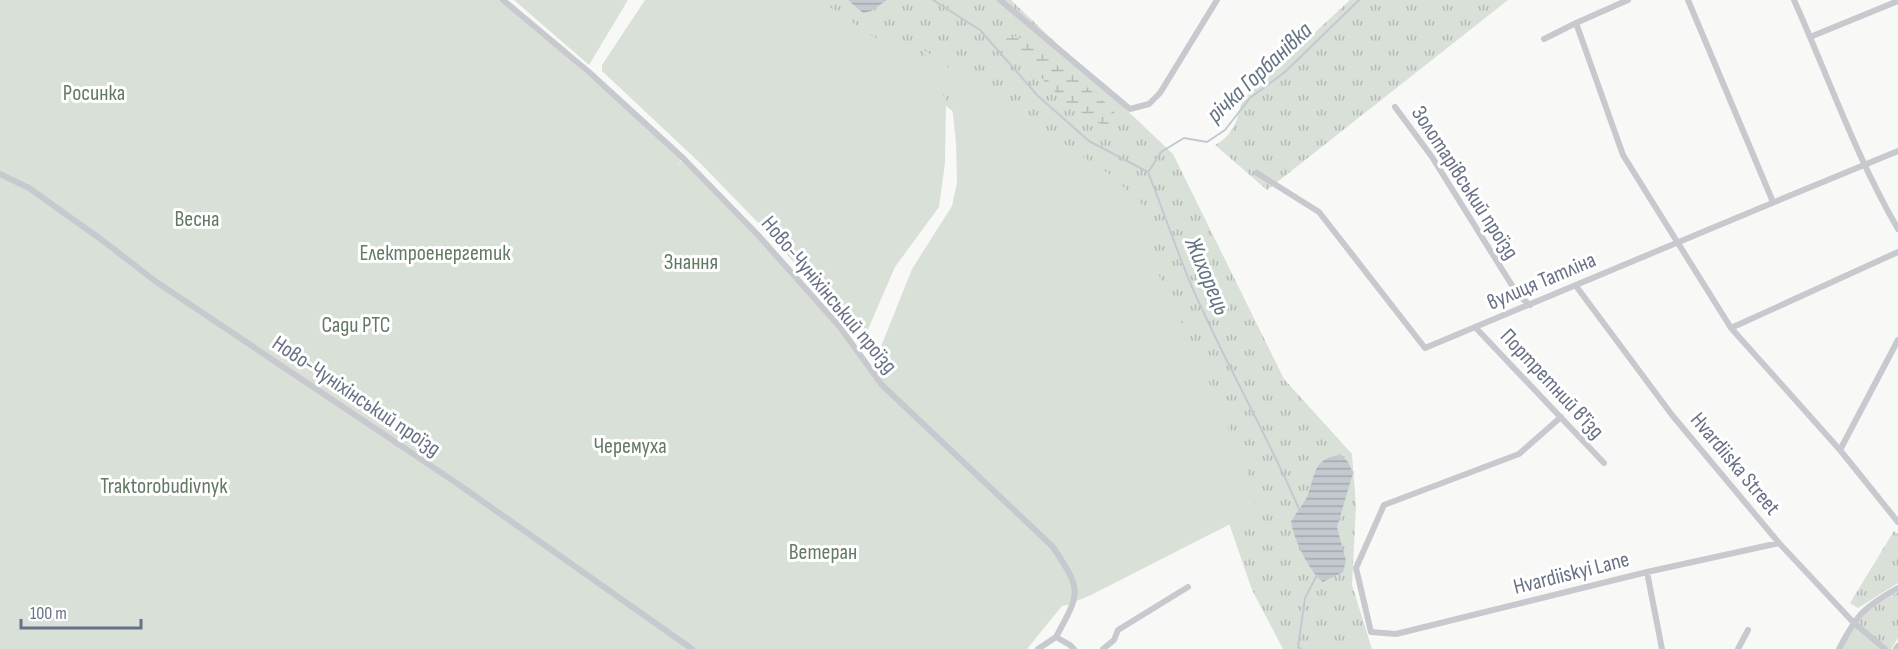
<svg xmlns="http://www.w3.org/2000/svg" width="1898" height="649" font-family="'Sofia Sans Condensed',sans-serif">
  <style>
    .grass { fill: url(#grass-tufts) }
    .wetland { fill: url(#wetland-marsh) }
    .garden { fill: #d9e0d8 }
    .water { fill: url(#water-rules) }
    .lines { fill: none; stroke-linecap: round; stroke-linejoin: round }
    .stream { stroke: #c4c9d0; stroke-width: 2 }
    .minor { stroke: #c7c9ce; stroke-width: 6 }
    .labels { text-anchor: middle; stroke-width: 6; stroke-linejoin: round; paint-order: stroke }
    .park-label { font-size: 22px; fill: #637964; stroke: #fff }
    .street-label { font-size: 22px; fill: #687287; stroke: #fff }
    .water-label { font-size: 24px; font-style: italic; fill: #647382; stroke: #fff }
  </style>
  <defs>
    <pattern id="grass-tufts" width="24" height="20" patternUnits="userSpaceOnUse" patternTransform="scale(1.5)"><rect width="24" height="20" fill="#d9e0d8"/><path d="M3 7l-1-3M5 7V3M7 7l1-3M15 17l-1-3M17 17v-4M19 17l1-3" fill="none" stroke="#b4bab5"/></pattern>
    <pattern id="wetland-marsh" width="20" height="14" patternUnits="userSpaceOnUse" patternTransform="scale(1.5)"><rect width="20" height="14" fill="#d9e0d8"/><path d="M1 5h8M5 5V1M11 12h8M15 12V8" fill="none" stroke="#b4bab5"/></pattern>
    <pattern id="water-rules" width="6" height="5" patternUnits="userSpaceOnUse" patternTransform="scale(1.5)"><rect width="6" height="5" fill="#c4c9d0"/><path d="M0 2.5h6" fill="none" stroke="#a3a8ae"/></pattern>
  </defs>
  <rect width="100%" height="100%" fill="#f8f9f7"/>
  <path class="grass" d="M 814,0 L 1011,0 L 1173,154 L 1284,379 L 1352,454 L 1356,506 L 1352,585 L 1372,649 L 1283,649 L 1252,590 L 1144,277 L 1052,191 Z
    M 1350,0 L 1508,0 L 1267,190 L 1215,145 C 1233,136 1238,119 1242,100 Z
    M 1894,531 L 1898,534 L 1898,583 L 1858,608 L 1850,603 Z
    M 1898,592 L 1898,638 L 1891,649 L 1842,649 L 1856,621 L 1873,606 Z"/>
  <path class="wetland" d="M 998,29 L 1022,39 L 1051,61 L 1077,78 L 1100,99 L 1115,109 L 1112,123 L 1105,127 L 1066,103 L 1004,40 Z"/>
  <path class="garden" d="M 0,0 L 501,0 L 682,157 L 677,167 L 683,158 L 824,310 L 872,369 L 912,269 L 952,206 L 957,182 L 956,143 L 951,96 L 938,70 L 917,45 L 963,78 L 1013,105 L 1073,150 L 1112,176 L 1150,212 L 1147,250 L 1203,368 L 1254,489 L 1254,512 L 1089,596 L 1074,602 L 1074,604 L 1062,606 L 1027,649 L 0,649 Z
    M 514,0 L 628,0 L 589,65 Z
    M 645,0 L 819,0 L 883,43 L 930,70 L 946,100 L 945,163 L 939,207 L 895,267 L 863,341 L 770,235 L 701,164 L 602,71 L 602,65 Z"/>
  <path class="water" d="M 848,0 L 887,0 L 871,11 L 863,13 Z
    M 1341,455 L 1348,462 L 1353,473 L 1337,527 L 1346,561 L 1343,572 L 1323,582 C 1309,572 1294,539 1291,522 C 1295,514 1303,505 1307,497 C 1316,475 1312,458 1341,455 Z"/>
  <g class="lines">
    <path class="stream" d="M 933,0 L 980,30 L 1038,96 L 1089,141 L 1148,172 C 1163,210 1176,249 1192,287 C 1225,363 1267,434 1299,509
      M 1149,171 L 1161,152 L 1184,138 L 1207,142 L 1225,130 L 1250,98 L 1285,72 L 1359,0
      M 1301,649 L 1298,647 L 1305,598 L 1317,575"/>
    <path class="minor" d="M 503,0 L 590,73 L 683,158 L 758,235 L 839,326 L 882,385 L 1053,547 C 1082,591 1081,591 1056,637
      M 1000,0 L 1130,109 L 1149,104 L 1160,93 L 1217,0
      M 1688,0 L 1773,202
      M 1794,0 C 1828,76 1856,157 1898,229
      M 1576,23 L 1623,155 L 1731,328 L 1840,450 L 1898,522
      M 1810,37 L 1898,1
      M 1544,39 L 1576,23 L 1628,0
      M 1395,107 L 1432,157 L 1518,295 L 1530,305
      M 1257,173 L 1319,212 L 1425,348 C 1582,282 1740,216 1898,151
      M 0,174 L 29,188 L 102,240 L 155,281 L 458,484 L 692,649
      M 1576,286 L 1672,415 L 1779,543 L 1853,622 L 1885,649
      M 1475,327 L 1604,463
      M 1731,328 L 1898,252
      M 1561,417 L 1519,454 L 1384,505 L 1356,568 L 1371,632 L 1396,634 L 1647,572 L 1779,543
      M 1840,450 L 1898,340
      M 1647,572 L 1662,649
      M 1038,649 L 1056,637 L 1070,645 L 1074,649
      M 1103,649 L 1114,640 L 1118,630 L 1188,587
      M 1738,649 L 1748,630
      M 1839,649 C 1857,614 1864,607 1898,588
      M 1896,649 L 1898,646"/>
  </g>
  <g class="labels">
    <g class="park-label">
      <text x="94" y="100">Росинка</text>
      <text x="197" y="226">Весна</text>
      <text x="435" y="260">Електроенергетик</text>
      <text x="691" y="269">Знання</text>
      <text x="356" y="332">Сади РТС</text>
      <text x="630" y="453">Черемуха</text>
      <text x="164" y="493">Traktorobudivnyk</text>
      <text x="823" y="559">Ветеран</text>
    </g>
    <g class="street-label">
      <text transform="translate(1466 182) rotate(57)" y="8">Золотарівський проїзд</text>
      <text transform="translate(1541 280) rotate(-23)" y="8">вулиця Татліна</text>
      <text transform="translate(830 294) rotate(50)" y="8">Ново-Чуніхінський проїзд</text>
      <text transform="translate(1553 383) rotate(47)" y="8">Портретний в'їзд</text>
      <text transform="translate(357 395) rotate(34)" y="8">Ново-Чуніхінський проїзд</text>
      <text transform="translate(1736 463) rotate(50)" y="8">Hvardiiska Street</text>
      <text transform="translate(1571 572) rotate(-14)" y="8">Hvardiiskyi Lane</text>
    </g>
    <g class="water-label">
      <text transform="translate(1259 72) rotate(-43)" y="8">річка Горбанівка</text>
      <text transform="translate(1208 276) rotate(67)" y="8">Жихорець</text>
    </g>
  </g>
  <path d="M21 619v9h120v-9" fill="none" stroke="#687287" stroke-width="3"/>
  <text x="30" y="619" font-size="18" fill="#687287" stroke="#ffffff" stroke-width="4.5" paint-order="stroke">100 m</text>
</svg>
